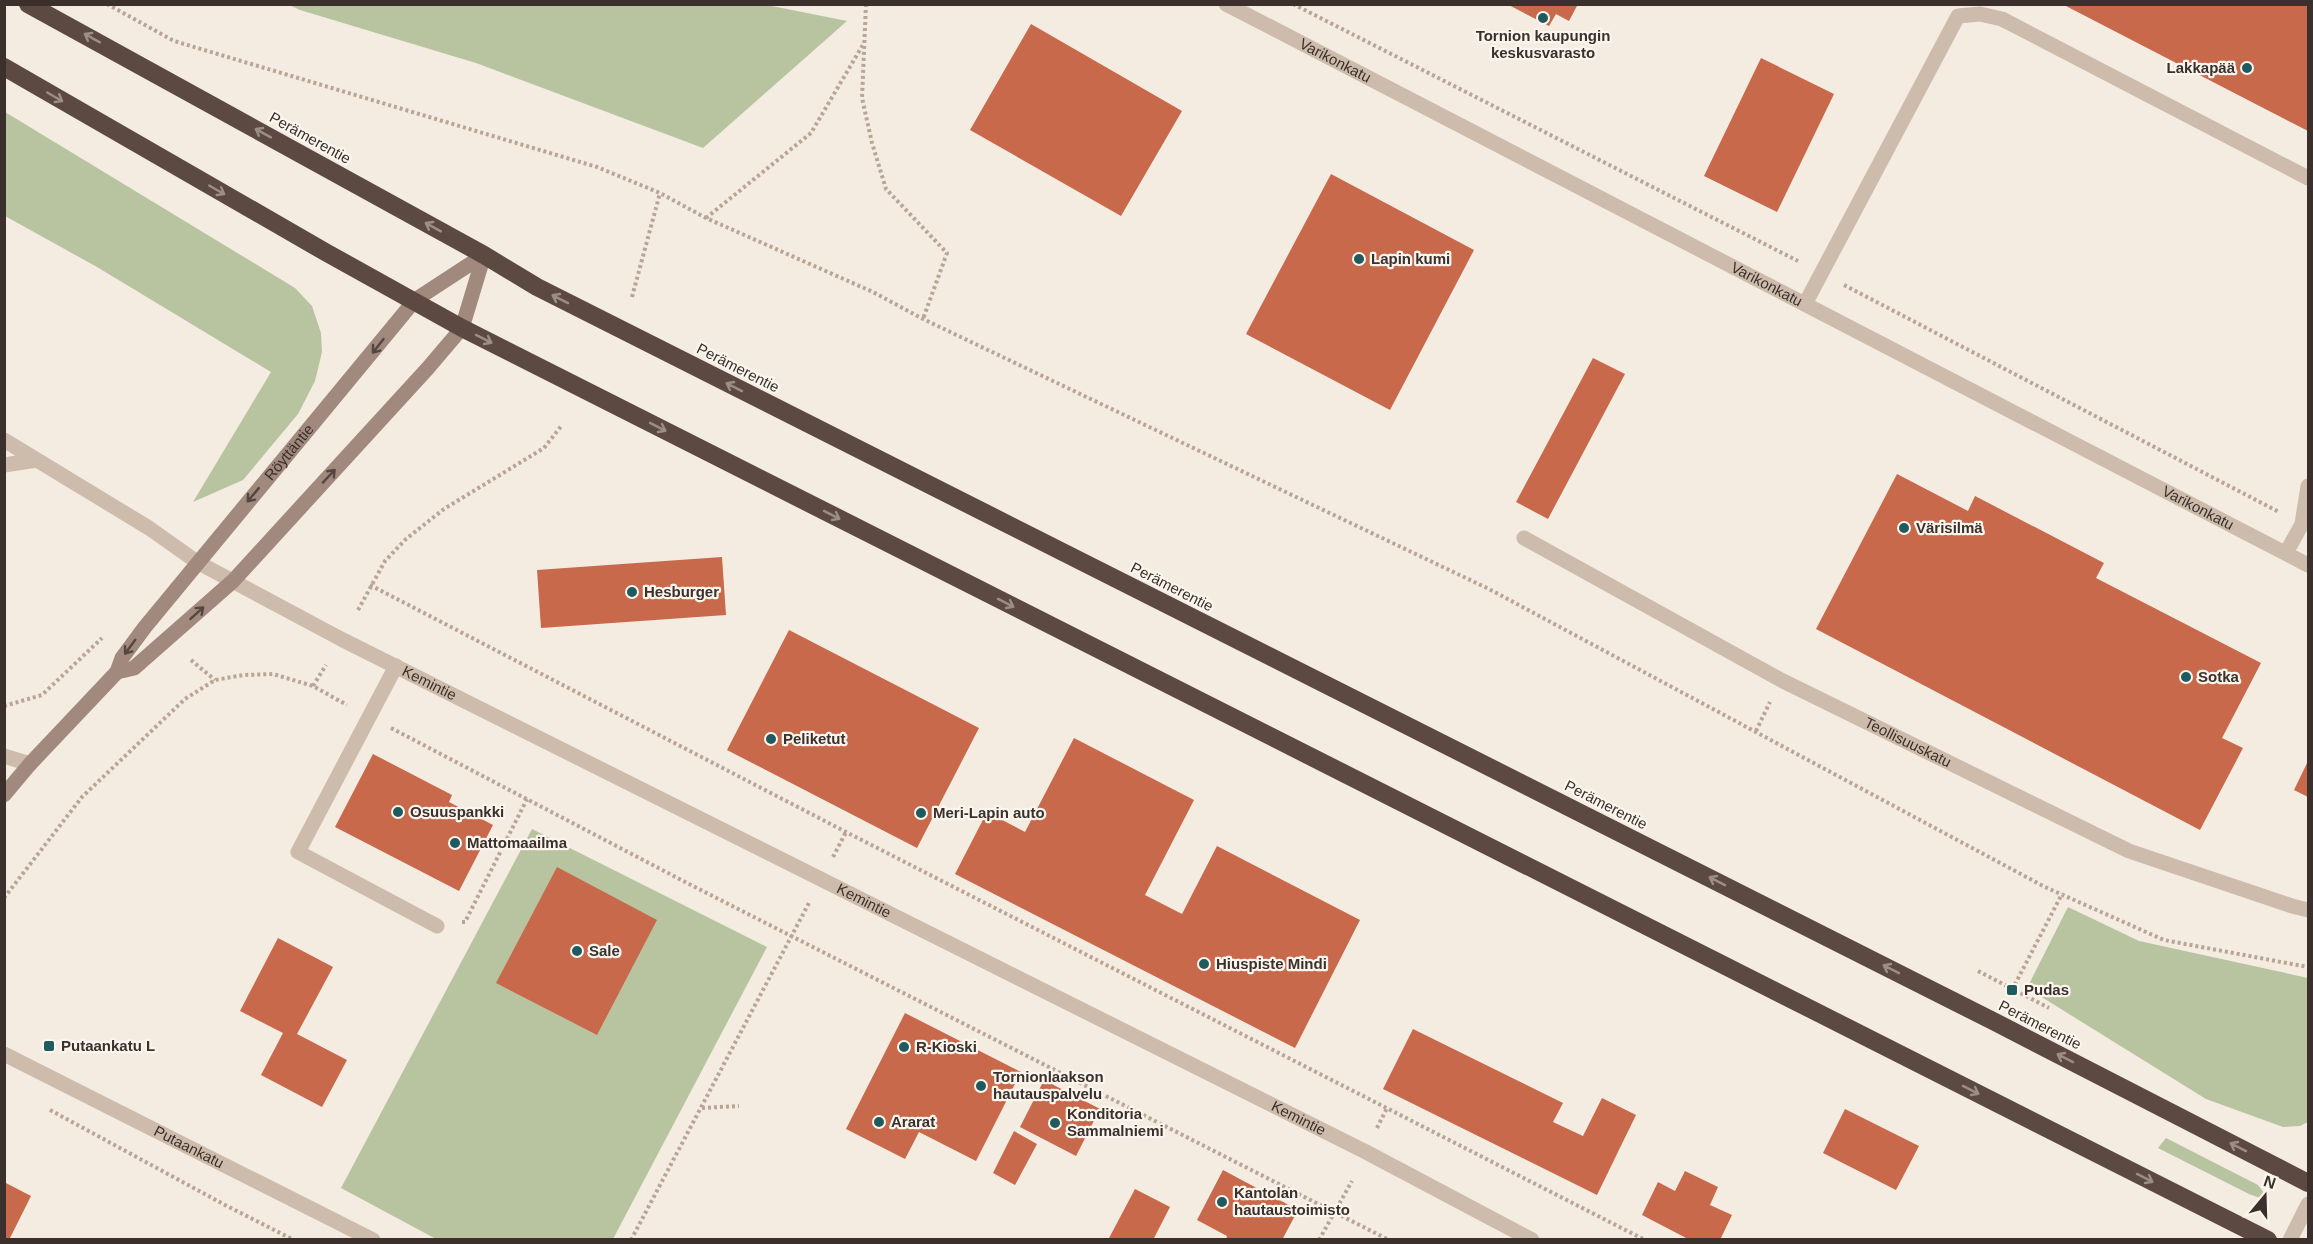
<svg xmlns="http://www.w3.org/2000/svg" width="2313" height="1244" font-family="Helvetica,sans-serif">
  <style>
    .green { fill: #b8c4a0 }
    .building { fill: #c8694b }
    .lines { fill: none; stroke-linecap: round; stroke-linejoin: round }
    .path { stroke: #b9a596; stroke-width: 4; stroke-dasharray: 3 3; stroke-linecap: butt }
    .lane { stroke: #cdbbac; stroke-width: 15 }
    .street { stroke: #cdbbac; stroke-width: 15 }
    .secondary { stroke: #a18a7d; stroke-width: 15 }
    .highway { stroke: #5c4a42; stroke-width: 18 }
    .oneway { stroke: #9c8e87 }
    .oneway2 { stroke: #544640 }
    .poi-dot { fill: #1f5a5e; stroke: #fbf5ee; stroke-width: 2 }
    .labels { text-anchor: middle; stroke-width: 4.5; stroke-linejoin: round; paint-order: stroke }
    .poi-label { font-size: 15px; font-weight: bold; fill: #3b302b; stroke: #fbf5ee; text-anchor: start }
    .street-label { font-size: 15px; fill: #3b302b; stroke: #fbf5ee }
  </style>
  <rect width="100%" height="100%" fill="#f4ebe1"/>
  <path class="green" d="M 767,5 L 847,21 L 703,148 L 476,63 L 300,10 L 289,5 Z
    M 5,112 L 295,288 L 312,306 L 321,333 L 322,352 L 315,381 L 298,414 L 243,480 L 193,502 L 271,372 L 97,267 L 5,216 Z
    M 532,829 L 767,947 L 613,1239 L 436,1239 L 341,1188 Z
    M 2068,907 L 2139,941 L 2308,978 L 2308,1122 L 2300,1126 L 2283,1127 L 2206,1099 L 2027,988 Z
    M 2166,1138 L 2258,1185 L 2264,1193 L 2260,1198 L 2249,1194 L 2158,1148 Z"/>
  <path class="building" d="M 1507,4 L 1578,4 L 1569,21 L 1556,14 L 1549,26 Z
    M 2062,4 L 2308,4 L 2308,131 Z
    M 1031,24 L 1182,111 L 1121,216 L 970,130 Z
    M 1761,58 L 1834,94 L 1777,212 L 1704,176 Z
    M 1331,174 L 1474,250 L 1390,410 L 1246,334 Z
    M 1593,358 L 1625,374 L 1548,519 L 1516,502 Z
    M 1897,474 L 1968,511 L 1975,496 L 2104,563 L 2096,578 L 2261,663 L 2222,738 L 2243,748 L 2200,830 L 1816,629 Z
    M 722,557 L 726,615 L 541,628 L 537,570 Z
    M 789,630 L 979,728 L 917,848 L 727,750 Z
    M 1074,738 L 1194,800 L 1145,895 L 1182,914 L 1217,846 L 1360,920 L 1295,1048 L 955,874 L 987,812 L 1025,832 Z
    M 373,754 L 452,795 L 449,802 L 493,825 L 459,891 L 335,827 Z
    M 2308,761 L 2308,797 L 2294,790 Z
    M 557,867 L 657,920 L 597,1035 L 496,983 Z
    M 278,938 L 333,967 L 297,1034 L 347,1060 L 322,1107 L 261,1075 L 283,1033 L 240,1011 Z
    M 905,1013 L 1021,1072 L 976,1161 L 919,1132 L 905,1159 L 846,1129 Z
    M 1413,1029 L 1563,1103 L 1553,1122 L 1583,1136 L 1602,1098 L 1636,1115 L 1597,1195 L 1383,1089 Z
    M 1044,1080 L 1100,1109 L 1076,1156 L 1020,1127 Z
    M 1845,1109 L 1919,1146 L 1896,1190 L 1823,1153 Z
    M 1014,1131 L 1037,1144 L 1015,1185 L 993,1173 Z
    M 1223,1170 L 1298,1210 L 1282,1240 L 1226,1240 L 1227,1236 L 1197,1220 Z
    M 1685,1171 L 1718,1187 L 1710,1205 L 1732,1215 L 1720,1240 L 1690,1240 L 1642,1215 L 1658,1182 L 1675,1191 Z
    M 4,1182 L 31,1196 L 9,1240 L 4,1240 Z
    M 1135,1189 L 1170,1207 L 1153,1240 L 1108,1240 Z"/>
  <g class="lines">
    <path class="path" d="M 107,4 L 174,41 L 597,167 L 660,193 L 706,218 L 873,292 L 923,319 L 1489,589 L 2045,887 L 2164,940 L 2308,967
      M 866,4 L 862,98 L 872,143 L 886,189 L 947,253 L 923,319
      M 1293,4 L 1798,261
      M 706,218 L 811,133 L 864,43
      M 1844,285 L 2279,512
      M 632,297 L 660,193
      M 370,585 L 846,832 L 1645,1240
      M 358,610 L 385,561 L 406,539 L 444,509 L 544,448 L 562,425
      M 191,660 L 215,680
      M 313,686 L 326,665
      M 4,706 L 42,695 L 102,638
      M 391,728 L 689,884 L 1389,1240
      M 1756,731 L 1770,702
      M 833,857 L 846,832
      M 4,898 L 82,797 L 185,699 L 215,680 L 244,675 L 273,674 L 313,686 L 347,705
      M 462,922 L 465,922 L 527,799
      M 1978,971 L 2049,1008
      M 2012,990 L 2062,894
      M 702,1108 L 739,1106
      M 50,1110 L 225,1205 L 294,1240
      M 1377,1128 L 1387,1108
      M 631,1240 L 810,901
      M 1319,1240 L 1352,1181"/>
    <path class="lane" d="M 1805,304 L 1958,16 L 1980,14 L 2002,19 L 2308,178
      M 4,440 L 149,528 L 197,562
      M 4,465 L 37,460
      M 2286,553 L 2302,524 L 2308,486
      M 396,666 L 298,852 L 437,926"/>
    <g class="street">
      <path id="s1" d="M 1226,4 L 2308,565"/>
      <path id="s2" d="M 1524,538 L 1781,680 L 2129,851 L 2292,906 L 2308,910"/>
      <path id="s3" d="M 197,562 L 341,639 L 1366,1152 L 1532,1240"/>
      <path d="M 4,756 L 30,764"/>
      <path id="s4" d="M 4,1054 L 373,1240"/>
      <path d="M 2290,1240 L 2308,1204"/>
    </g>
    <g class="secondary">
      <path d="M 117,672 L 134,668 L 233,581 L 428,368 L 462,328 L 484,255"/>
      <path id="s5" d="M 4,795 L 30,764 L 117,672 L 122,658 L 145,627 L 415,300 L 484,255"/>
    </g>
    <path class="highway" d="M 28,4 L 484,255 L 537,287 L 1995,1022 L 2308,1183
      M 4,67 L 327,253 L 462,328 L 2268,1240"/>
  </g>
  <defs><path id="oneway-shaft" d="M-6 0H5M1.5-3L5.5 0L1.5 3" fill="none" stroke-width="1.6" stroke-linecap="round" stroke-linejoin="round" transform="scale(1.5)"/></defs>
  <g class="oneway">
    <use href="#oneway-shaft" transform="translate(92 38) rotate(-151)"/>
    <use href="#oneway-shaft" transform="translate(55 97) rotate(30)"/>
    <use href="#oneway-shaft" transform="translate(263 133) rotate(-151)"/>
    <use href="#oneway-shaft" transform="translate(217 190) rotate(30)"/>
    <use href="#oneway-shaft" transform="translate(433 227) rotate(-151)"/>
    <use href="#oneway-shaft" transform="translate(560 299) rotate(-153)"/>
    <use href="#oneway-shaft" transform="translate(484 339) rotate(27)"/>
    <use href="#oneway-shaft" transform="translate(734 387) rotate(-153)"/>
    <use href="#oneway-shaft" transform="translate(658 427) rotate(27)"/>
    <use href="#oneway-shaft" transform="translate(832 515) rotate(27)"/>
    <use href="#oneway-shaft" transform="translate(1006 603) rotate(27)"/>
    <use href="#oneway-shaft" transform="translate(1717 881) rotate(-153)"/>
    <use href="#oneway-shaft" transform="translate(1891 969) rotate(-153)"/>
    <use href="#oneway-shaft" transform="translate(2065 1058) rotate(-153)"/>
    <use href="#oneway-shaft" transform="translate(1971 1090) rotate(27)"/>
    <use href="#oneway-shaft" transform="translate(2238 1147) rotate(-153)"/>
    <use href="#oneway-shaft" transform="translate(2145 1178) rotate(27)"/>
  </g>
  <g class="oneway2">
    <use href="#oneway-shaft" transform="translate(378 346) rotate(128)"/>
    <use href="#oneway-shaft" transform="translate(329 476) rotate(-47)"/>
    <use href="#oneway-shaft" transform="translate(253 495) rotate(130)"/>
    <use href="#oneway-shaft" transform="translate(197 613) rotate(-42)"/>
    <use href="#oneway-shaft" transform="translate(130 647) rotate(126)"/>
  </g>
  <g class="poi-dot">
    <circle cx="1543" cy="18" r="6"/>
    <circle cx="2247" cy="68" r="6"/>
    <circle cx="1359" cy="259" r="6"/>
    <circle cx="1904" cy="528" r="6"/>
    <circle cx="632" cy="592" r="6"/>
    <circle cx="2186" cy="677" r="6"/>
    <circle cx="771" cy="739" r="6"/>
    <circle cx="398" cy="812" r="6"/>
    <circle cx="921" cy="813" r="6"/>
    <circle cx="455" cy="843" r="6"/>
    <circle cx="577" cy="951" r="6"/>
    <circle cx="1204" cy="964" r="6"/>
    <rect x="2006" y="984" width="12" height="12" rx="3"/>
    <rect x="43" y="1040" width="12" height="12" rx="3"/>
    <circle cx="904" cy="1047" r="6"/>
    <circle cx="981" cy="1086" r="6"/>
    <circle cx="879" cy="1122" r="6"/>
    <circle cx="1055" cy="1123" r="6"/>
    <circle cx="1222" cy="1202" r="6"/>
  </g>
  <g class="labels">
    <g class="poi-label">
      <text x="1543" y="41" text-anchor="middle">Tornion kaupungin<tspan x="1543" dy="17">keskusvarasto</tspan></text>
      <text x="2235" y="73" text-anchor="end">Lakkapää</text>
      <text x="1371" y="264">Lapin kumi</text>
      <text x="1916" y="533">Värisilmä</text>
      <text x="644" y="597">Hesburger</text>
      <text x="2198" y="682">Sotka</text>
      <text x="783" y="744">Peliketut</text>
      <text x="410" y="817">Osuuspankki</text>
      <text x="933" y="818">Meri-Lapin auto</text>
      <text x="467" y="848">Mattomaailma</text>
      <text x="589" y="956">Sale</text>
      <text x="1216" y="969">Hiuspiste Mindi</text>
      <text x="2024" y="995">Pudas</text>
      <text x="61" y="1051">Putaankatu L</text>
      <text x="916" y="1052">R-Kioski</text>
      <text x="993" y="1082">Tornionlaakson<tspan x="993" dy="17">hautauspalvelu</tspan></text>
      <text x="1067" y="1119">Konditoria<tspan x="1067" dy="17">Sammalniemi</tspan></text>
      <text x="891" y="1127">Ararat</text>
      <text x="1234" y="1198">Kantolan<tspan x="1234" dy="17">hautaustoimisto</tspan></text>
    </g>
    <g class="street-label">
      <text dy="5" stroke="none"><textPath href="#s1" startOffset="123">Varikonkatu</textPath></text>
      <text transform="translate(310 138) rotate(29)" y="5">Perämerentie</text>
      <text dy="5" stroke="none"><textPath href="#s1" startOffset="609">Varikonkatu</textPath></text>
      <text transform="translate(738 368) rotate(27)" y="5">Perämerentie</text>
      <text dy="5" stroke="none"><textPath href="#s5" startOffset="447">Röyttäntie</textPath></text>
      <text dy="5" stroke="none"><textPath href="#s1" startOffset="1095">Varikonkatu</textPath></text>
      <text transform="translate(1172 587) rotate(27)" y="5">Perämerentie</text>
      <text dy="5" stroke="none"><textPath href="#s3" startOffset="262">Kemintie</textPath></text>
      <text dy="5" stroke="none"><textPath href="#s2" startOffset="435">Teollisuuskatu</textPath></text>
      <text transform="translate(1606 805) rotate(27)" y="5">Perämerentie</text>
      <text dy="5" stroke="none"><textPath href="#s3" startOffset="748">Kemintie</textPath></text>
      <text transform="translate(2040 1025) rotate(27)" y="5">Perämerentie</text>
      <text dy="5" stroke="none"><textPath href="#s3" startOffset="1234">Kemintie</textPath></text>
      <text dy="5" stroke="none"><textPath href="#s4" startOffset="207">Putaankatu</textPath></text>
    </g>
  </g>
  <rect width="2313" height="1244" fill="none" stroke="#3b302b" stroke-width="12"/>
  <g transform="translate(2265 1196) rotate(19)" stroke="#fbf5ee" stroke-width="4.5" paint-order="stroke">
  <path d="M0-4.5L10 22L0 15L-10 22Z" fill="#3b302b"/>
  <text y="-9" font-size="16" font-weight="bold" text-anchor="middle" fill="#3b302b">N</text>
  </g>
</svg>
